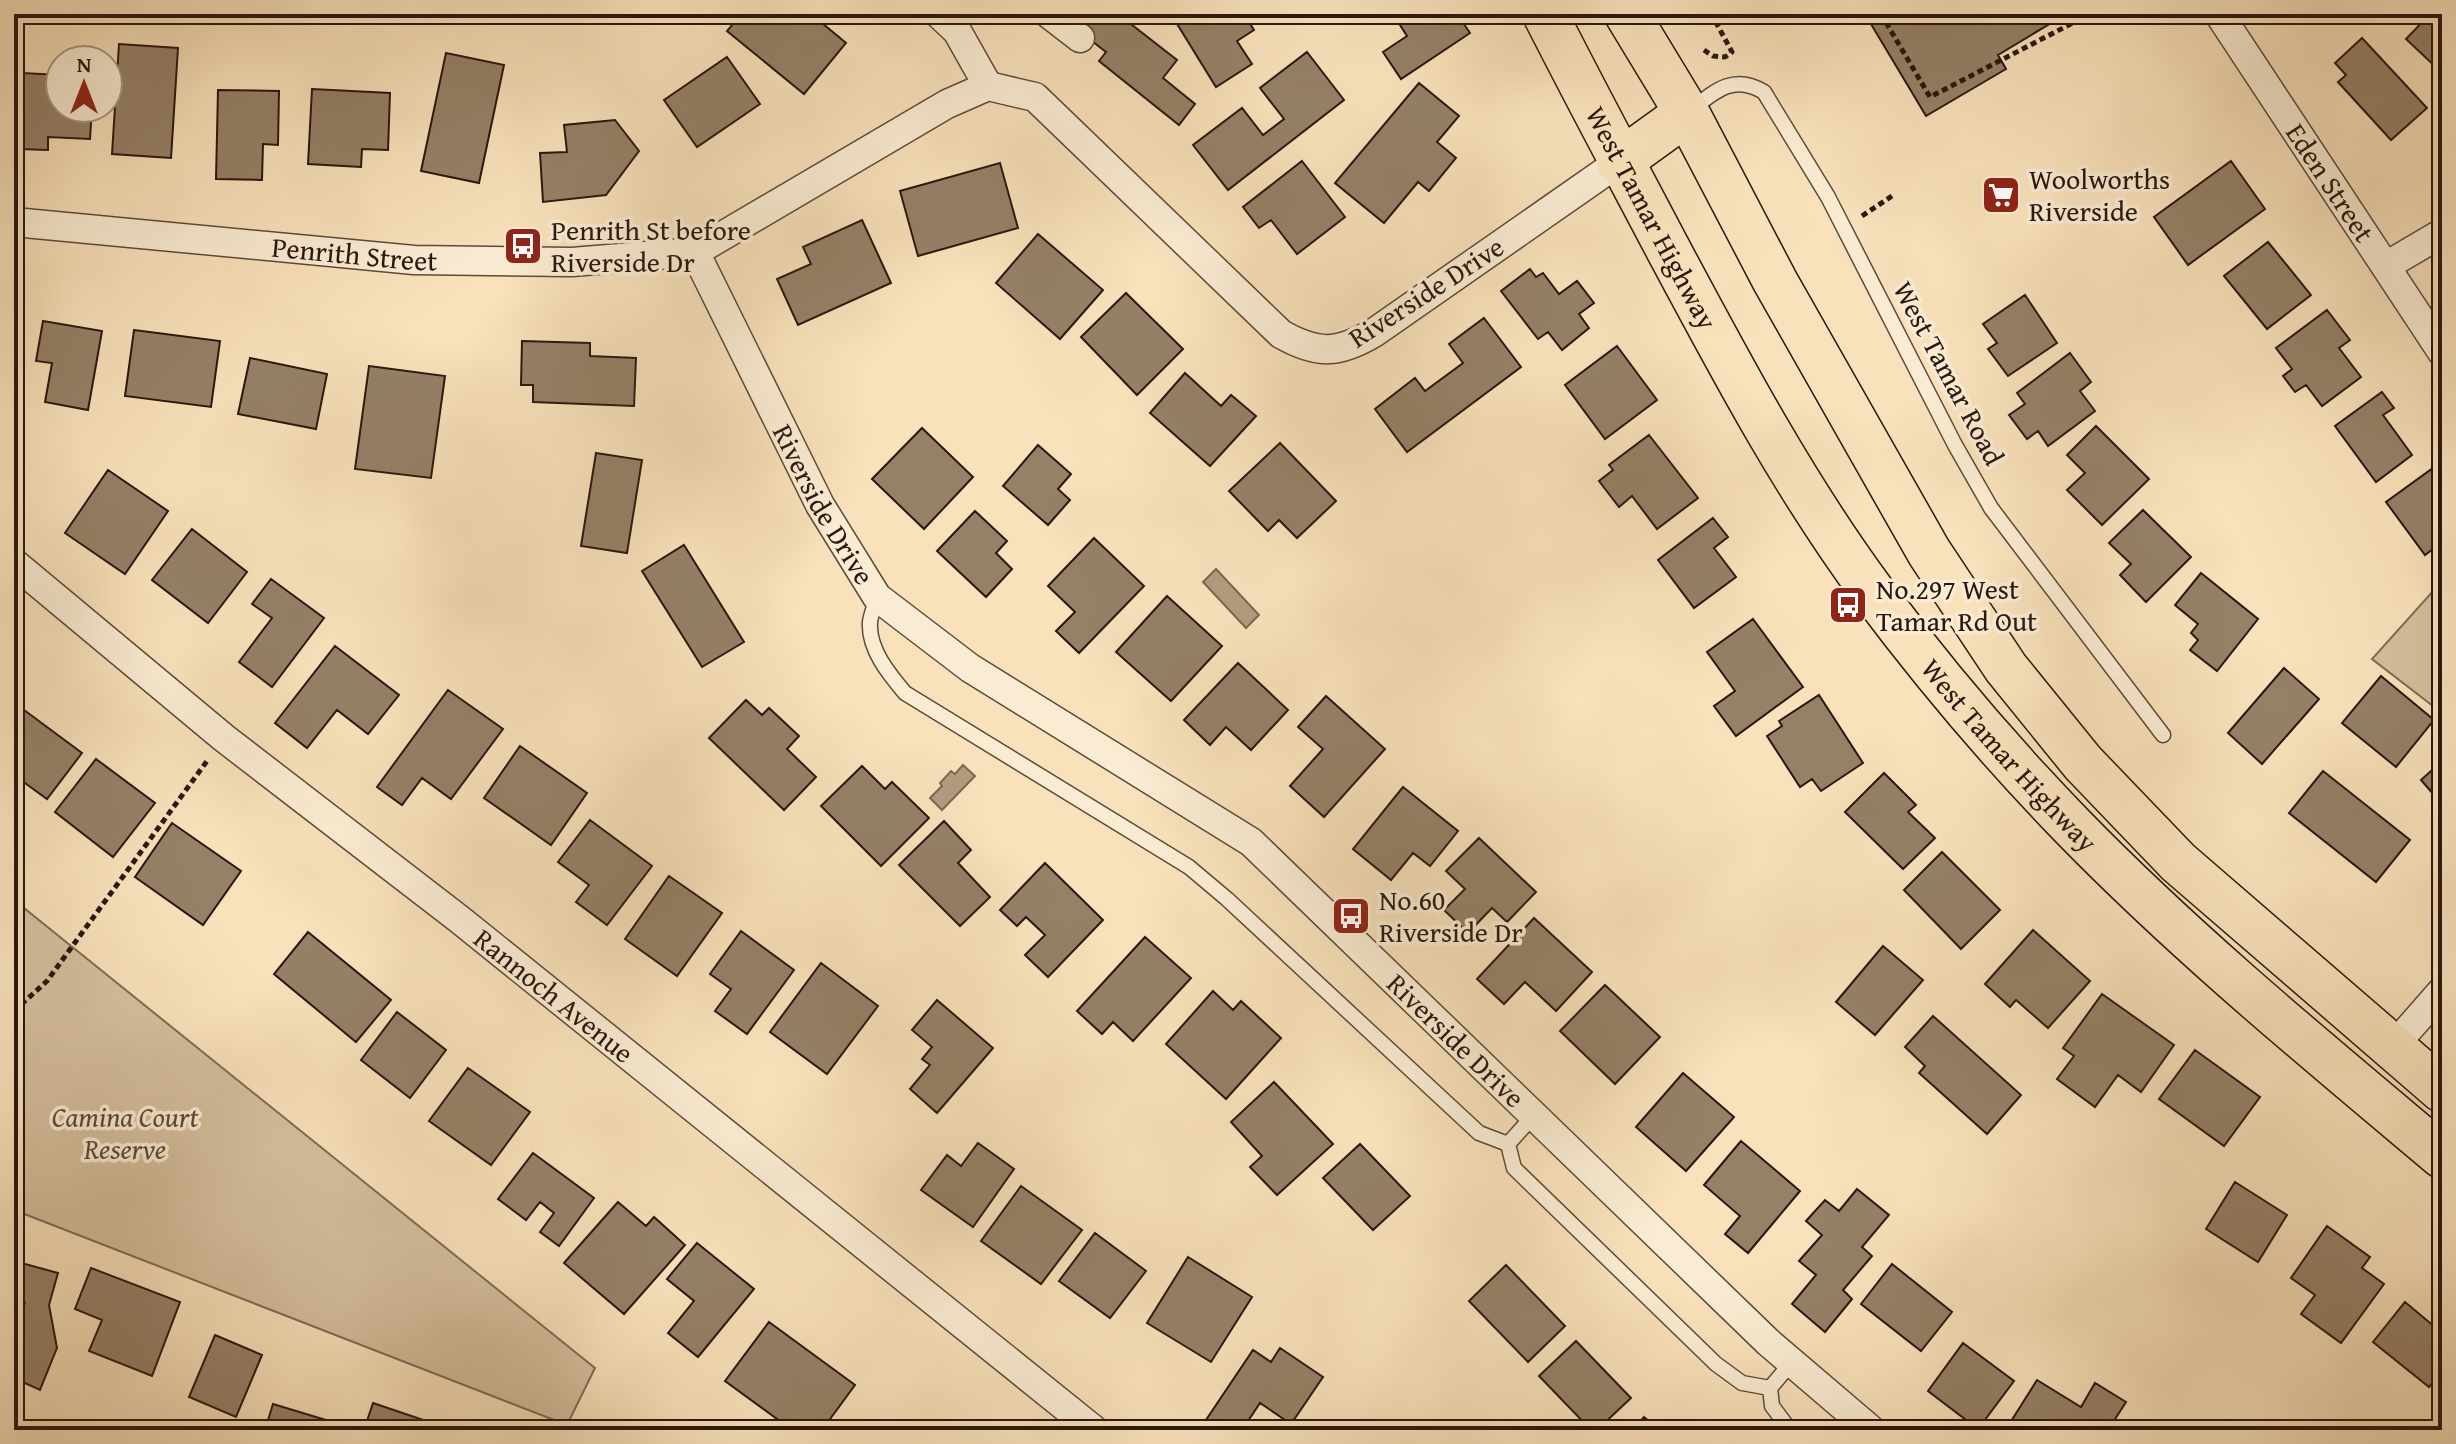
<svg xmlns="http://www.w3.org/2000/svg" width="2456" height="1444" font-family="'Gentium Book Plus',serif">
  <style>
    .green { fill: #d5bf9e; stroke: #7f6b56; stroke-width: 2 }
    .water { fill: #b29c81; stroke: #7b6753; stroke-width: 2 }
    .building { fill: #958068; stroke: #29170f; stroke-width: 2 }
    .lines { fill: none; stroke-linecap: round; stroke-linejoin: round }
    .lane-casing { stroke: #5d4a3a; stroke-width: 17 }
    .street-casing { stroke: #5d4a3a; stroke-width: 31 }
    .highway-casing { stroke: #29170f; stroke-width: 47 }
    .path { stroke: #29170f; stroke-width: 5; stroke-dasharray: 6 4; stroke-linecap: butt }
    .lane { stroke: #faecd3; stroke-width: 14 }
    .street { stroke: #faecd3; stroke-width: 28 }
    .highway { stroke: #f8e1bb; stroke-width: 44 }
    .labels { text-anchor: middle; stroke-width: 7; stroke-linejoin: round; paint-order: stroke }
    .poi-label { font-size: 28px; fill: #29170f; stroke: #faecd3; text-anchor: start }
    .street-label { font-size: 28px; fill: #29170f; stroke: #faecd3 }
    .park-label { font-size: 28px; font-style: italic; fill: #5d493a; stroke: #faecd3 }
  </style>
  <rect width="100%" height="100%" fill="#f8e1bb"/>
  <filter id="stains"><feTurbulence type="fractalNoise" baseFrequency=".0025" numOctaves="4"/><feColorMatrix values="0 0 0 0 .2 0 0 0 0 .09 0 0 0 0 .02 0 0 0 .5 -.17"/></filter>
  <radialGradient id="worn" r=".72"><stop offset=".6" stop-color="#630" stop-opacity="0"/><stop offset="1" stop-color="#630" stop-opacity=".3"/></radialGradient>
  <path class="green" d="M 2442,581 L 2442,713 L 2372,659 Z
    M 14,900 L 595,1368 L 567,1425 L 14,1210 Z"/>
  <path class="water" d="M 1216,569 L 1259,615 L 1246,628 L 1203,582 Z
    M 963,765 L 975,776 L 942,810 L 930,798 L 942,786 L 940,783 L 951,771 L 955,774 Z"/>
  <path class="building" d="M 741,14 L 811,14 L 846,43 L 804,94 L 727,31 Z
    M 1057,14 L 1118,14 L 1177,60 L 1163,78 L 1195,104 L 1179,125 L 1099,61 L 1106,52 Z
    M 1181,14 L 1244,14 L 1254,30 L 1237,41 L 1252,64 L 1216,87 L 1174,19 Z
    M 1393,14 L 1457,14 L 1470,33 L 1401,79 L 1383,52 L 1407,36 Z
    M 1865,14 L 2066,14 L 1998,55 L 2006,69 L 1926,116 Z
    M 2430,14 L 2442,14 L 2442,73 L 2406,39 Z
    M 2362,38 L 2427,108 L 2391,140 L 2338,82 L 2346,75 L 2335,63 Z
    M 119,44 L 178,48 L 171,158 L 112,154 Z
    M 1307,52 L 1344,100 L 1228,190 L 1193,145 L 1242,108 L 1263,135 L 1284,119 L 1260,88 Z
    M 446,53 L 504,65 L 479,183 L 421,171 Z
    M 727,57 L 760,104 L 697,147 L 664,100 Z
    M 22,73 L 60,75 L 60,108 L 92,108 L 90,139 L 48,137 L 48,150 L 18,149 Z
    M 1419,83 L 1459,116 L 1437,142 L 1456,158 L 1429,191 L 1418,182 L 1384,223 L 1335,183 Z
    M 312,89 L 390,93 L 388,150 L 362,149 L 361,167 L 308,164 Z
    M 218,90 L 279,91 L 278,145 L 263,144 L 262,180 L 216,179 Z
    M 615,120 L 639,151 L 606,195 L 543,202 L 540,153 L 567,152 L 564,125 Z
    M 1302,161 L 1345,217 L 1297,254 L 1271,220 L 1259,228 L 1243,207 Z
    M 2231,161 L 2265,209 L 2188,265 L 2154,217 Z
    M 1000,163 L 1018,228 L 918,256 L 900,191 Z
    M 862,220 L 891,283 L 798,325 L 777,279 L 811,264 L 803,247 Z
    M 1038,234 L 1103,290 L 1060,339 L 996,283 Z
    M 2268,242 L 2311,295 L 2267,329 L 2224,276 Z
    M 1530,269 L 1536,277 L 1543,273 L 1559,294 L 1577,281 L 1594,303 L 1579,314 L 1589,328 L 1562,350 L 1548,332 L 1538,339 L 1501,291 Z
    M 1126,293 L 1183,349 L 1137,395 L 1081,337 Z
    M 2025,295 L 2057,343 L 2008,376 L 1988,349 L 1997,343 L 1983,324 Z
    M 2327,310 L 2350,340 L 2339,348 L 2361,377 L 2322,406 L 2306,385 L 2295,392 L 2283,376 L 2292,369 L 2276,348 Z
    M 1484,318 L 1521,367 L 1407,452 L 1375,409 L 1415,378 L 1425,391 L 1463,363 L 1449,344 Z
    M 43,321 L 102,331 L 88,410 L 45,402 L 52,363 L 36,361 Z
    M 134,330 L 220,341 L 211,407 L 125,396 Z
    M 522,341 L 590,343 L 590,356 L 636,358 L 634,406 L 533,402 L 533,385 L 521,385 Z
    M 1617,346 L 1657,400 L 1605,439 L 1565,385 Z
    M 2070,353 L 2091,382 L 2080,391 L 2095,411 L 2048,446 L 2038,431 L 2027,439 L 2009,415 L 2025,404 L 2017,393 Z
    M 250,358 L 327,374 L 316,429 L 238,414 Z
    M 369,366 L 445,376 L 431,478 L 355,469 Z
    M 1185,373 L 1221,406 L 1231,395 L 1256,416 L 1210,466 L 1150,413 Z
    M 2382,392 L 2394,408 L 2383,415 L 2412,455 L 2376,482 L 2335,426 Z
    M 2096,426 L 2149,479 L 2102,525 L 2067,490 L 2085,473 L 2067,455 Z
    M 922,428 L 973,477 L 924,529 L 872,479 Z
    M 1649,435 L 1698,498 L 1657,529 L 1632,496 L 1619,507 L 1599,481 L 1613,470 L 1609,465 Z
    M 1280,443 L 1336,501 L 1297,538 L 1279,520 L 1268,531 L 1229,491 Z
    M 1038,445 L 1071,474 L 1058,489 L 1070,500 L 1048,525 L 1003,486 Z
    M 596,453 L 642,460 L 627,553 L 581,546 Z
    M 2433,468 L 2442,480 L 2442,542 L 2425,555 L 2386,502 Z
    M 108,470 L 168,511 L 125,574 L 65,533 Z
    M 2143,510 L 2191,557 L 2146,602 L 2120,575 L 2131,564 L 2109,543 Z
    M 975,511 L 1007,541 L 996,553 L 1012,569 L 986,597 L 937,551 Z
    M 1713,518 L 1728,537 L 1714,548 L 1736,577 L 1694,608 L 1658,560 Z
    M 192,529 L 247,572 L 208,623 L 152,580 Z
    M 1094,538 L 1144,586 L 1079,653 L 1056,631 L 1075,612 L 1048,586 Z
    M 684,545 L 744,642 L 702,667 L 642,571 Z
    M 2201,573 L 2258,619 L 2217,671 L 2190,650 L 2198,640 L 2191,633 L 2198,624 L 2175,605 Z
    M 271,579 L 324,618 L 272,687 L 239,662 L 272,618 L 252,604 Z
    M 1167,596 L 1222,646 L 1171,701 L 1116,652 Z
    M 1753,619 L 1803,687 L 1736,736 L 1714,706 L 1735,691 L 1707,652 Z
    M 335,646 L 399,695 L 368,734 L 337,710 L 307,748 L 275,723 Z
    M 1238,663 L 1288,710 L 1251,750 L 1226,727 L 1210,745 L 1184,720 Z
    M 2284,668 L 2319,699 L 2262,764 L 2228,733 Z
    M 2381,676 L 2434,720 L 2396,767 L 2342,723 Z
    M 448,690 L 503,729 L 451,799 L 422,778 L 402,805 L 377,787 Z
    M 1819,695 L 1863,763 L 1821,791 L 1812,779 L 1800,787 L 1767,736 L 1782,726 L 1779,721 Z
    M 1326,696 L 1385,749 L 1324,817 L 1290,786 L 1323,749 L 1298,727 Z
    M 746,700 L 762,715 L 769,708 L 799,736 L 787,749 L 816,777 L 784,810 L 709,738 Z
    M 20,707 L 82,753 L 47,799 L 14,775 L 14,715 Z
    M 520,746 L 587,793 L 551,845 L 484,798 Z
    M 96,759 L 155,803 L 113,857 L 55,812 Z
    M 2442,761 L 2442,804 L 2421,780 Z
    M 862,766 L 885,789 L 892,782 L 929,818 L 881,866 L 821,806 Z
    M 2323,771 L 2410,840 L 2376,882 L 2289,813 Z
    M 1884,773 L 1916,805 L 1908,812 L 1935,838 L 1903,869 L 1845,812 Z
    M 1403,787 L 1458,831 L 1430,866 L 1413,853 L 1391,880 L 1353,849 Z
    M 590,820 L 652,866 L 607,925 L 576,902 L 589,885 L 558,862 Z
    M 944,821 L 971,850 L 958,863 L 990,897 L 960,926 L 899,865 Z
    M 172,823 L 241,871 L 203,925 L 135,877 Z
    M 1479,838 L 1536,892 L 1507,922 L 1492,908 L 1468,933 L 1444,910 L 1465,889 L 1446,871 Z
    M 1942,852 L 2000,910 L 1961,949 L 1904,890 Z
    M 1045,863 L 1103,920 L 1048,977 L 1025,955 L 1045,935 L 1026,917 L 1017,926 L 1000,910 Z
    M 669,876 L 722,913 L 677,976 L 625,939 Z
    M 1534,918 L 1592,972 L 1556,1011 L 1525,982 L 1504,1004 L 1477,979 Z
    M 2033,930 L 2090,981 L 2048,1028 L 2016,1000 L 2010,1007 L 1985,984 Z
    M 741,931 L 794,970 L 747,1034 L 715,1011 L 731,989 L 710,974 Z
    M 308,932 L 391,1000 L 356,1042 L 274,974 Z
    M 1145,937 L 1191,978 L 1133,1041 L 1113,1022 L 1102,1034 L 1077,1011 Z
    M 1883,946 L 1923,980 L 1875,1035 L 1836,1002 Z
    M 821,963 L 878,1006 L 827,1074 L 770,1032 Z
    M 1605,985 L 1660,1037 L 1615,1084 L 1560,1031 Z
    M 1213,991 L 1233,1010 L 1241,1001 L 1281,1038 L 1226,1099 L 1166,1044 Z
    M 2102,994 L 2174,1045 L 2141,1092 L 2118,1075 L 2095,1107 L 2057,1079 L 2074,1056 L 2063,1048 Z
    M 937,1000 L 993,1048 L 937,1113 L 910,1089 L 930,1065 L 922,1059 L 932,1047 L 912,1030 Z
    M 397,1012 L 446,1050 L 410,1098 L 361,1060 Z
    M 1933,1016 L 2021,1095 L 1987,1134 L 1919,1073 L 1925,1066 L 1905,1047 Z
    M 2195,1050 L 2260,1097 L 2224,1146 L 2159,1099 Z
    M 468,1068 L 530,1112 L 491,1165 L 429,1121 Z
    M 1683,1073 L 1734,1117 L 1686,1171 L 1636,1127 Z
    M 1274,1082 L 1333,1144 L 1277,1195 L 1250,1167 L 1262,1156 L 1231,1122 Z
    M 1741,1141 L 1800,1191 L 1748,1253 L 1725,1234 L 1740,1216 L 1704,1185 Z
    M 978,1143 L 1014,1169 L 973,1227 L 921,1190 L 947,1155 L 961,1166 Z
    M 1360,1144 L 1410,1196 L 1373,1230 L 1323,1178 Z
    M 533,1153 L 594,1198 L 559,1246 L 540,1232 L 554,1213 L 540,1202 L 526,1220 L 498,1199 Z
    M 2235,1182 L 2287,1215 L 2258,1262 L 2206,1229 Z
    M 1021,1186 L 1082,1230 L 1041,1284 L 981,1241 Z
    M 1857,1189 L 1889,1215 L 1862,1247 L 1872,1256 L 1843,1290 L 1852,1299 L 1825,1332 L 1792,1304 L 1816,1275 L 1799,1261 L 1822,1235 L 1806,1221 L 1825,1200 L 1839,1211 Z
    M 618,1202 L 646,1226 L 654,1217 L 685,1245 L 624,1314 L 564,1263 Z
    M 2327,1226 L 2370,1257 L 2362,1268 L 2384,1284 L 2341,1343 L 2301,1314 L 2315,1295 L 2291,1278 Z
    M 1095,1233 L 1146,1271 L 1110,1318 L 1059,1281 Z
    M 697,1243 L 754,1289 L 698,1357 L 668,1333 L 694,1301 L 667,1279 Z
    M 1188,1257 L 1252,1297 L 1211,1362 L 1147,1323 Z
    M 14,1261 L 58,1273 L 49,1305 L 57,1348 L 40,1390 L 14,1378 L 14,1327 L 25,1303 L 14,1299 Z
    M 1892,1264 L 1952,1312 L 1921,1351 L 1861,1304 Z
    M 1506,1265 L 1565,1326 L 1528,1362 L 1469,1301 Z
    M 91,1268 L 180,1302 L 152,1376 L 89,1351 L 102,1320 L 75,1309 Z
    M 2405,1302 L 2442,1333 L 2442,1371 L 2429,1387 L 2373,1342 Z
    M 769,1322 L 855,1385 L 822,1430 L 792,1430 L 725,1381 Z
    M 215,1335 L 262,1355 L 236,1417 L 189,1397 Z
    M 1576,1341 L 1631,1398 L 1597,1430 L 1591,1430 L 1539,1376 Z
    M 1963,1343 L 2014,1381 L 1978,1429 L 1928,1391 Z
    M 1280,1348 L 1323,1377 L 1291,1424 L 1260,1403 L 1242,1430 L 1222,1430 L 1206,1420 L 1253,1350 L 1271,1362 Z
    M 2037,1380 L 2081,1407 L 2095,1383 L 2126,1402 L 2108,1430 L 2014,1430 L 2008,1426 Z
    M 373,1403 L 432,1423 L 430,1430 L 364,1430 Z
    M 273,1404 L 329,1421 L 326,1430 L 265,1430 Z
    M 1644,1417 L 1660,1430 L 1633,1430 Z"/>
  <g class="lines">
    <defs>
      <path id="lane" d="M 1690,111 C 1714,92 1733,73 1764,92 L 1828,197 L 1955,445 L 1991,508 L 2163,735
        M 877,597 C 875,605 871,614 870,622 C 868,649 889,674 905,693 L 1189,867 L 1227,899 L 1479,1133 L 1508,1144
        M 1534,1115 L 1508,1144 L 1514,1168 L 1716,1364 L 1742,1383 L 1770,1388
        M 1790,1430 L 1772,1406 L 1770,1388 L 1792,1362"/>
      <g id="street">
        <path d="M 939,14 L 957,31 L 988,86"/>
        <path d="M 1049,14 L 1080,38"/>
        <path id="s1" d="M 2219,14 L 2442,352"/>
        <path id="s2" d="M 1619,162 L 1375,332 C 1339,354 1318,355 1281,334 L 1035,97 L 988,86 L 947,104 L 695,252 L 820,505 L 877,597 L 970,668 L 1251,842 L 1768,1342 L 1871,1430"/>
        <path id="s3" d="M 14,222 L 414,260 L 572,262 L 695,252"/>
        <path d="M 2386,266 L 2442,233"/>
        <path id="s4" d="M 14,563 L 224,738 L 459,919 L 1094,1430"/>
        <path d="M 2392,1048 L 2442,991"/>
      </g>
      <g id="highway">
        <path id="s5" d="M 1545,14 C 1585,93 1627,171 1668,249 C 1731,367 1793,484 1872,591 C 1934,674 2001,753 2073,827 C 2188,945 2316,1050 2442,1156"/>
        <path d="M 1627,14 L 1687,113 L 1775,281 L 1929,552 L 2006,668 L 2083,763 L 2178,862 L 2442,1090"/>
        <path d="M 1619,162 L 1687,113"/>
      </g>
    </defs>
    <use href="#lane" class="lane-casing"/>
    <use href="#street" class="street-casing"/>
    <use href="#highway" class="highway-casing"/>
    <path class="path" d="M 1881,14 L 1930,97 L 2090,14
      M 1704,50 L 1713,56 L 1725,57 L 1732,52 L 1712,15 L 1714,14
      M 1862,216 L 1895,194
      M 2436,631 L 2442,608
      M 14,1011 L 47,981 L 207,761"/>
    <use href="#lane" class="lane"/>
    <use href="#street" class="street"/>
    <use href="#highway" class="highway"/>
  </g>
  <defs>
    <symbol id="supermarket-square" viewBox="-11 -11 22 22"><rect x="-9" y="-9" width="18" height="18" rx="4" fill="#8f2418" stroke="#faecd3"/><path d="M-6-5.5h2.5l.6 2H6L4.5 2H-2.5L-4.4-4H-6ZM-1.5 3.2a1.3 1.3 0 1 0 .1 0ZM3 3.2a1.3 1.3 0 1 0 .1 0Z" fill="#fff"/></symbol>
    <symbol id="bus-square" viewBox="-11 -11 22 22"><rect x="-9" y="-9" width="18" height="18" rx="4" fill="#8f2418" stroke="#faecd3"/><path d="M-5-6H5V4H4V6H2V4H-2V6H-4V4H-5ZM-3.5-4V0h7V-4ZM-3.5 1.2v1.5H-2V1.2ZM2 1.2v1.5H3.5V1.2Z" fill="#fff"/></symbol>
  </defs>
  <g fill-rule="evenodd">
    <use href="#supermarket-square" x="1979" y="173" width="44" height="44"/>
    <use href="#bus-square" x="501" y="224" width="44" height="44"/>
    <use href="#bus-square" x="1826" y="583" width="44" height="44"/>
    <use href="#bus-square" x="1329" y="894" width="44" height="44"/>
  </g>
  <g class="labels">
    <g class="poi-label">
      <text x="2029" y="189">Woolworths<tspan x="2029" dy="32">Riverside</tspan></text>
      <text x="551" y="240">Penrith St before<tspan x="551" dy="32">Riverside Dr</tspan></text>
      <text x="1876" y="599">No.297 West<tspan x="1876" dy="32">Tamar Rd Out</tspan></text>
      <text x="1379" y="910">No.60<tspan x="1379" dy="32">Riverside Dr</tspan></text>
    </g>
    <g class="street-label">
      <text dy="10" stroke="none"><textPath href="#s1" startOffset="202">Eden Street</textPath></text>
      <text dy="10" stroke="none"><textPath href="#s5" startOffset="230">West Tamar Highway</textPath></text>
      <text dy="10" stroke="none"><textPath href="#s3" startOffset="342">Penrith Street</textPath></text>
      <text transform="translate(1426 292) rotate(-33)" y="10">Riverside Drive</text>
      <text transform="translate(1949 373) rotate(62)" y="10">West Tamar Road</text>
      <text dy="10" stroke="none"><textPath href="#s2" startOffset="1408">Riverside Drive</textPath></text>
      <text dy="10" stroke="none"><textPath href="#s5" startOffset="878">West Tamar Highway</textPath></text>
      <text dy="10" stroke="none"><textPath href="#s4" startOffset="692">Rannoch Avenue</textPath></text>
      <text dy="10" stroke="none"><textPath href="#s2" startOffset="2248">Riverside Drive</textPath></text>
    </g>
    <g class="park-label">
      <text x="125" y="1127">Camina Court<tspan x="125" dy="32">Reserve</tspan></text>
    </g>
  </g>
  <rect width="2456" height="1444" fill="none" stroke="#f8e1bb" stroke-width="48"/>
  <rect x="16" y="16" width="2424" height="1412" fill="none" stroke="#29170f" stroke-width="4"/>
  <rect x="24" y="24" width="2408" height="1396" fill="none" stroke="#29170f" stroke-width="2"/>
  <g transform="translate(84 84)"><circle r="38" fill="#faecd3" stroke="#a69785" stroke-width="2"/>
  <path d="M0-6L14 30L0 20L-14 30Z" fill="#8f2418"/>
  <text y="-12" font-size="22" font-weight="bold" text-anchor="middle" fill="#29170f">N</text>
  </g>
  <rect width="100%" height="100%" filter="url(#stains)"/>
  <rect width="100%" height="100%" fill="url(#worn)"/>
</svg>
